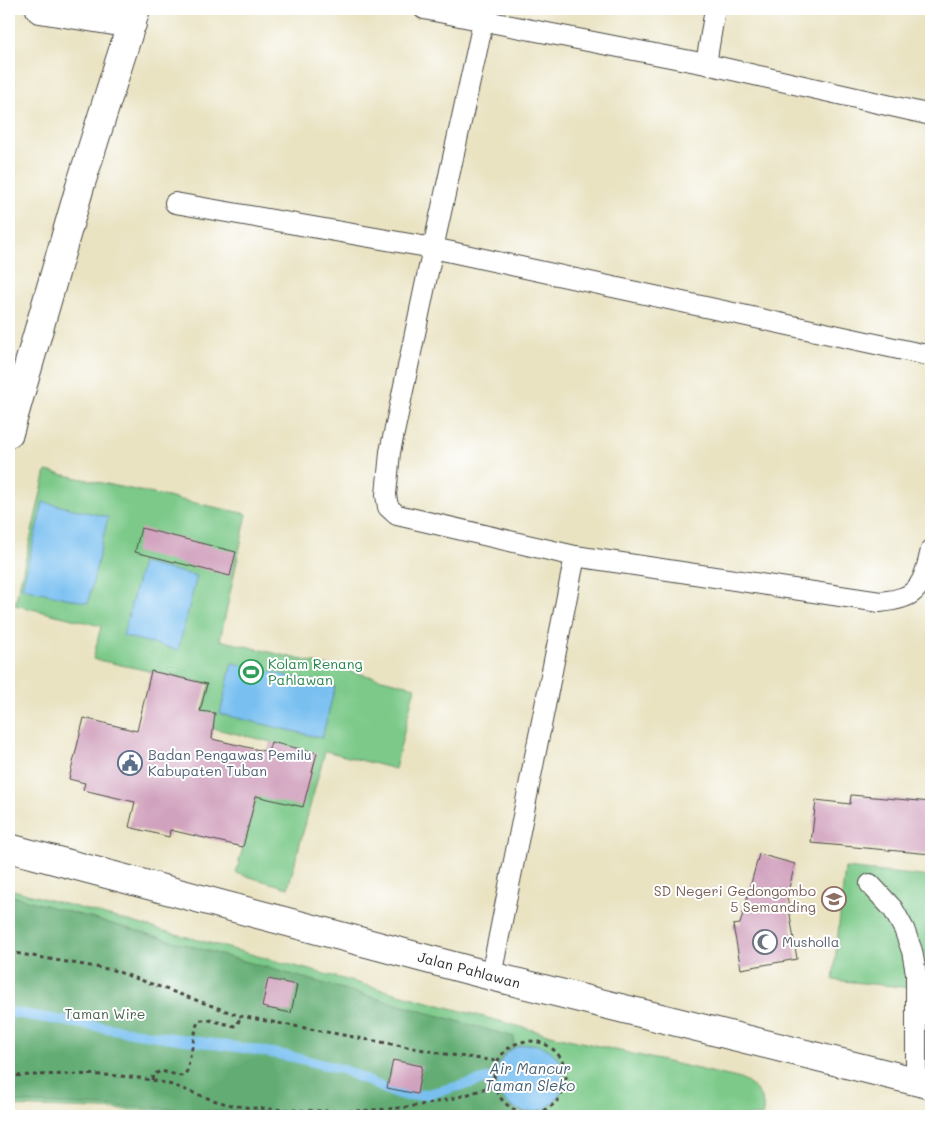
<svg xmlns="http://www.w3.org/2000/svg" width="940" height="1125" font-family="Mali,sans-serif">
  <style>
    .green { fill: #7bc989; stroke: #537a5a }
    .forest { fill: #64ad75; stroke: #486c50 }
    .water { fill: #79c0f1; stroke: #52768e }
    .lines { fill: none; stroke-linecap: round; stroke-linejoin: round }
    .stream { stroke: #79c0f1; stroke-width: 10 }
    .building { fill: #d1a2be }
    .service-casing { stroke: #484742; stroke-width: 22 }
    .minor-casing { stroke: #484742; stroke-width: 30 }
    .secondary-casing { stroke: #484742; stroke-width: 30 }
    .path { stroke: #484742; stroke-width: 3; stroke-dasharray: 4 4; stroke-linecap: butt }
    .service { stroke: #fff; stroke-width: 20 }
    .minor { stroke: #fff; stroke-width: 28 }
    .secondary { stroke: #fff; stroke-width: 28 }
    .labels { text-anchor: middle; stroke-width: 4; stroke-linejoin: round; paint-order: stroke }
    .leisure-label { font-size: 14px; fill: #27864d; stroke: #fff; text-anchor: start }
    .service-label { font-size: 14px; fill: #4e5e75; stroke: #fff; text-anchor: start }
    .education-label { font-size: 14px; fill: #785e54; stroke: #fff; text-anchor: end }
    .worship-label { font-size: 14px; fill: #5b616d; stroke: #fff; text-anchor: start }
    .street-label { font-size: 14px; fill: #2b2b2b; stroke: #fff }
    .park-label { font-size: 14px; fill: #47624c; stroke: #fff }
    .water-label { font-size: 15px; font-style: italic; fill: #465f70; stroke: #fff }
  </style>
  <rect width="100%" height="100%" fill="#fff"/>
  <filter id="ink" filterUnits="userSpaceOnUse"><feTurbulence type="fractalNoise" baseFrequency=".02" numOctaves="2"/><feDisplacementMap in="SourceGraphic" scale="10" xChannelSelector="R" yChannelSelector="G"/><feConvolveMatrix kernelMatrix="1 2 1 2 8 2 1 2 1" color-interpolation-filters="sRGB"/></filter>
  <filter id="wash" filterUnits="userSpaceOnUse"><feTurbulence type="fractalNoise" baseFrequency=".0096" numOctaves="4" result="noise"/><feDisplacementMap in="SourceGraphic" scale="20" xChannelSelector="R" yChannelSelector="G"/><feGaussianBlur stdDeviation="1.12" result="paint"/><feColorMatrix in="noise" values="0 0 0 0 0 0 0 0 0 0 0 0 0 0 0 0 0 1.4 0 .05"/><feComposite in="paint" operator="in"/></filter>
  <g filter="url(#wash)">
    <rect width="100%" height="100%" fill="#e9e3c2"/>
    <path class="green" d="M 46,471 L 247,514 L 220,640 L 415,687 L 395,769 L 325,751 L 288,888 L 236,873 L 271,742 L 199,725 L 210,684 L 93,659 L 101,626 L 15,605 Z
      M 845,868 L 931,877 L 931,990 L 833,980 Z
      M 9,889 L 551,1035 L 737,1078 C 753,1083 768,1098 762,1116 L 307,1116 L 9,1106 Z"/>
    <path class="forest" d="M 9,895 L 514,1037 L 513,1049 L 505,1055 L 509,1104 L 513,1107 L 513,1116 L 340,1116 L 9,1102 Z"/>
    <path class="water" d="M 43,502 L 108,517 L 88,603 L 22,588 Z
      M 142,563 L 197,576 L 178,650 L 123,636 Z
      M 232,663 L 335,687 L 322,738 L 220,714 Z
      M496 1078a34 34 0 1 1 68 0a34 34 0 1 1-68 0Z"/>
    <g class="lines">
      <path class="stream" d="M 9,1012 L 150,1035 L 250,1049 L 293,1057 L 344,1070 L 392,1092 L 407,1096 L 428,1094 L 491,1078"/>
    </g>
    <g id="blocks">
      <path class="building" d="M 141,528 L 236,552 L 230,576 L 135,552 Z
        M 151,671 L 207,684 L 200,711 L 215,713 L 212,739 L 268,752 L 271,742 L 317,753 L 303,807 L 256,796 L 243,847 L 170,830 L 169,837 L 129,827 L 135,802 L 83,790 L 85,783 L 69,779 L 84,718 L 137,731 Z
        M 851,795 L 931,802 L 931,854 L 811,843 L 816,800 L 850,804 Z
        M 759,854 L 795,864 L 787,896 L 797,959 L 741,969 L 733,925 L 740,924 Z
        M 268,979 L 297,985 L 291,1013 L 262,1007 Z
        M 393,1060 L 422,1066 L 417,1094 L 387,1088 Z"/>
    </g>
  </g>
  <g filter="url(#ink)">
    <use href="#blocks" fill-opacity="0" stroke="#484742" stroke-width="1"/>
    <g class="lines">
      <defs>
        <path id="service" d="M 424,9 L 706,64 L 931,115
          M 486,9 L 433,248 L 390,452 L 386,495 L 388,507 L 397,515 L 575,556 L 880,602 C 888,601 897,600 904,597 C 923,591 927,567 931,550
          M 706,64 L 715,9
          M 175,203 L 433,248 L 931,356
          M 870,884 L 893,909 L 904,929 L 912,951 L 916,973 L 916,1081
          M 491,976 L 575,556"/>
        <path id="minor" d="M 40,9 L 132,24
          M 9,433 L 81,183 L 136,9"/>
        <path id="secondary" d="M 9,848 L 491,976 L 931,1085"/>
      </defs>
      <use href="#service" class="service-casing"/>
      <use href="#minor" class="minor-casing"/>
      <use href="#secondary" class="secondary-casing"/>
      <path class="path" d="M 9,952 L 113,970 L 240,1016 L 451,1055 L 498,1061
        M494 1077a36 36 0 1 1 72 0a36 36 0 1 1-72 0Z
        M 9,1076 C 54,1074 113,1072 156,1081 C 182,1086 206,1100 232,1105 C 252,1109 272,1109 292,1110 C 360,1113 430,1111 494,1085
        M 152,1080 L 153,1075 L 161,1071 L 181,1076 L 185,1074 L 187,1071 L 197,1024 L 200,1020 L 209,1020 L 235,1026 L 238,1024 L 240,1016"/>
      <use href="#service" class="service"/>
      <use href="#minor" class="minor"/>
      <use href="#secondary" class="secondary"/>
    </g>
  </g>
  <defs>
    <symbol id="stadium-ring" viewBox="-11 -11 22 22"><circle r="9.5" fill="#fff" stroke="#2e9e5b" stroke-width="1.5"/><path d="M0-5a6.5 5 0 1 0 0 10a6.5 5 0 1 0 0-10ZM-3.5-1.8h7v3.6h-7Z" fill="#2e9e5b"/></symbol>
    <symbol id="civic-ring" viewBox="-11 -11 22 22"><circle r="9.5" fill="#fff" stroke="#5c6f8a" stroke-width="1.5"/><path d="M-.6-6.5H3V-4.5H.6V-3L4-1V1h2V6H-6V1h2V-1L-.6-3ZM-1.2 2.5V6h2.4V2.5Z" fill="#5c6f8a"/></symbol>
    <symbol id="school-ring" viewBox="-11 -11 22 22"><circle r="9.5" fill="#fff" stroke="#8d6e63" stroke-width="1.5"/><path d="M0-5L7-2L0 1L-7-2ZM-4 1L0 2.5L4 1V4Q0 6-4 4Z" fill="#8d6e63"/></symbol>
    <symbol id="mosque-ring" viewBox="-11 -11 22 22"><circle r="9.5" fill="#fff" stroke="#6b7280" stroke-width="1.5"/><path d="M3.5-4.9A6 6 0 1 0 3.5 4.9A5 5 0 1 1 3.5-4.9Z" fill="#6b7280"/></symbol>
  </defs>
  <g fill-rule="evenodd">
    <use href="#stadium-ring" x="237" y="658" width="28" height="28"/>
    <use href="#civic-ring" x="116" y="749" width="28" height="28"/>
    <use href="#school-ring" x="820" y="885" width="28" height="28"/>
    <use href="#mosque-ring" x="751" y="928" width="28" height="28"/>
  </g>
  <g class="labels">
    <g class="leisure-label">
      <text x="268" y="669">Kolam Renang<tspan x="268" dy="16">Pahlawan</tspan></text>
    </g>
    <g class="service-label">
      <text x="148" y="760">Badan Pengawas Pemilu<tspan x="148" dy="16">Kabupaten Tuban</tspan></text>
    </g>
    <g class="education-label">
      <text x="816" y="896">SD Negeri Gedongombo<tspan x="816" dy="16">5 Semanding</tspan></text>
    </g>
    <g class="worship-label">
      <text x="782" y="947">Musholla</text>
    </g>
    <g class="street-label">
      <text transform="translate(469 970) rotate(15)" y="5">Jalan Pahlawan</text>
    </g>
    <g class="park-label">
      <text x="105" y="1019">Taman Wire</text>
    </g>
    <g class="water-label">
      <text x="530" y="1074">Air Mancur<tspan x="530" dy="17">Taman Sleko</tspan></text>
    </g>
  </g>
  <rect width="940" height="1125" fill="none" stroke="#fff" stroke-width="30"/>
</svg>
